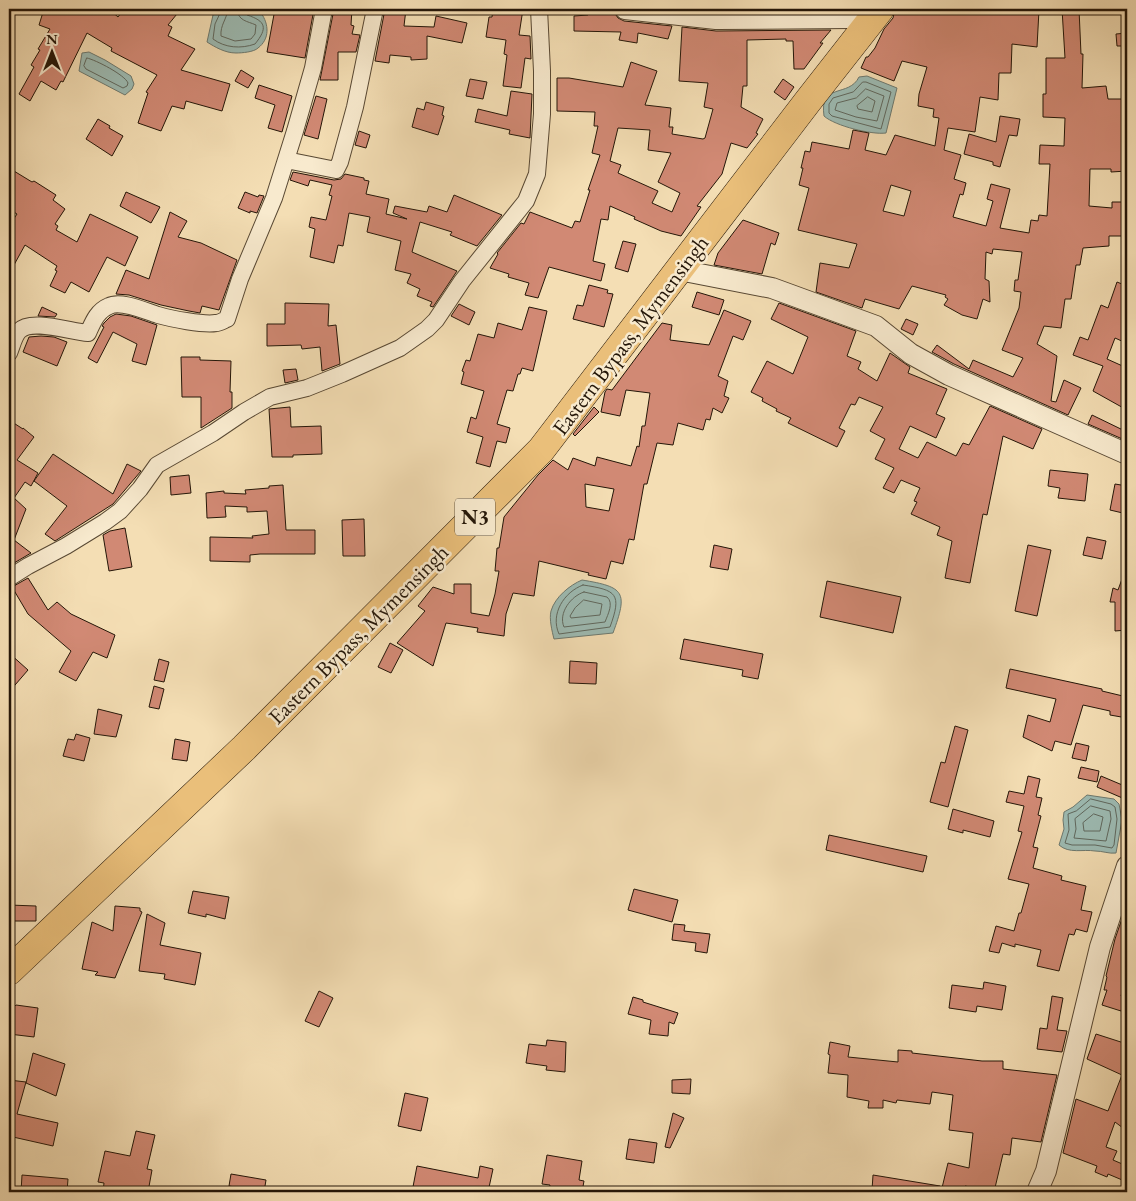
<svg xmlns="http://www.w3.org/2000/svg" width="1136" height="1201" font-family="'EB Garamond',serif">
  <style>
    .water { fill: #9dbbb3; stroke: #6d796f }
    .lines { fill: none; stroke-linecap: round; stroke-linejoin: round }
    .shore { stroke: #60685e; stroke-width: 1 }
    .building { fill: #d18974; stroke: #241608; fill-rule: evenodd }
    .minor-casing { stroke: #584833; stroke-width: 18 }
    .tertiary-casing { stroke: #584833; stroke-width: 22 }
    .trunk-casing { stroke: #241608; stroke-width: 29 }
    .minor { stroke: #f8eace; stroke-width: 16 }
    .tertiary { stroke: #f8eace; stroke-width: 20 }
    .trunk { stroke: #eabf7a; stroke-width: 28 }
    .labels { text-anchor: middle; stroke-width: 5; stroke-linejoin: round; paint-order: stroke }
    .shield { fill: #f8eace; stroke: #645643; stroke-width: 1 }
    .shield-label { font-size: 21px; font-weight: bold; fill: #241608 }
    .street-label { font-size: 22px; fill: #241608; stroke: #f8eace }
  </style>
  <rect width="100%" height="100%" fill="#f4deb4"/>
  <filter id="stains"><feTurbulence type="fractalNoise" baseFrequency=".004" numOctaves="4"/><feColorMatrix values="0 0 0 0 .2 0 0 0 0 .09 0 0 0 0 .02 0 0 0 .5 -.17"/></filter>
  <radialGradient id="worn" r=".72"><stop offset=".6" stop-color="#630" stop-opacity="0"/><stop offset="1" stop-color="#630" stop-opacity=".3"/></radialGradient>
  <path class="water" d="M 220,9 L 240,9 L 261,13 C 269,24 270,39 258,48 C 254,52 242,53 236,53 C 225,53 215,47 207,42 L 213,15 Z
    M 89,52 L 105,60 L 131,76 L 134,84 L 132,89 L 125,95 L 79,71 L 82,53 Z
    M 867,76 L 897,88 L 886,133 C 872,135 835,126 824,116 C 819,82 849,98 859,77 Z
    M 582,580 C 625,587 628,592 613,633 L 554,639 C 552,631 549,619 551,611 C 555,597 570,585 582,580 Z
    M 1087,795 L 1114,799 L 1119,804 L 1122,820 L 1116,853 C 1109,854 1103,851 1095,851 C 1083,849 1069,854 1059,845 L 1064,829 L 1063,820 L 1064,812 L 1073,807 Z"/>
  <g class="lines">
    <path class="shore" d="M 222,9 L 215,24 L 213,39 C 225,48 241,49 255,44 C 268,28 266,21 247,15 L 244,9
      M 228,9 C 227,19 220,25 221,36 L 235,41 L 251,39 L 255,34 L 256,25 C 247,21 238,21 237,9
      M 87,58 C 96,60 125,75 128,83 L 127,86 L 123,88 L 86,69 L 84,66 Z
      M 863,82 L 866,82 L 891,92 L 881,129 L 832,116 L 829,113 L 829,104 L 833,98 L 853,92 Z
      M 866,89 L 884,96 L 877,121 L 856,117 L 835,110 L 837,103 L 856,98 Z
      M 868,97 L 875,101 L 872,112 L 858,109 L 857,106 Z
      M 583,585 C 617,590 622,594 610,627 L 559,634 C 550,614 564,592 583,585 Z
      M 584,592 L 607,597 C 614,603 608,614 605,622 L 564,627 C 558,613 571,596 584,592 Z
      M 584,600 L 602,604 L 600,615 L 571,618 L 570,616 L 575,608 Z
      M 1091,799 L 1111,804 L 1115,807 L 1117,819 L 1114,845 L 1112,848 L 1095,845 L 1072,845 L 1065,843 L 1069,830 L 1068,814 L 1076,811 Z
      M 1091,806 L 1110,811 L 1111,819 L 1106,841 L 1074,838 L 1076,829 L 1075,819 Z
      M 1094,814 L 1103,817 L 1100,831 L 1084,831 L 1083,823 Z"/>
  </g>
  <path class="building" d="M 44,9 L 109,9 L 118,17 L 124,9 L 181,9 L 168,25 L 172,27 L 168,36 L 195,49 L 181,70 L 230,84 L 222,111 L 186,101 L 184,109 L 172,106 L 161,131 L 138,123 L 148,93 L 146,92 L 157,75 L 111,51 L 112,48 L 87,33 L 63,82 L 61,81 L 56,90 L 41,81 L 30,101 L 19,94 L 34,67 L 31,65 L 40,50 L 38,49 L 50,29 L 39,25 Z
    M 275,9 L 314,9 L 305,58 L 267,52 Z
    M 334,9 L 352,9 L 351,25 L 354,26 L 352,34 L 360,35 L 356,52 L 338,52 L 338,80 L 320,80 Z
    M 385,9 L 406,9 L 404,26 L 434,27 L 436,16 L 467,23 L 462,43 L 427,36 L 427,59 L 411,60 L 411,57 L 390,55 L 389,63 L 375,61 Z
    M 493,9 L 523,9 L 519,35 L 530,36 L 531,59 L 525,58 L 521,88 L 503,86 L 507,55 L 504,54 L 506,40 L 486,37 L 489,17 L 492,17 Z
    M 895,9 L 910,9 L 909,13 L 942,14 L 942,9 L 1039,10 L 1037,47 L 1012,44 L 1011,73 L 999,73 L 998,100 L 980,97 L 975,132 L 948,128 L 944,150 L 961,155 L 954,179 L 966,183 L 963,195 L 960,194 L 953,217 L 986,226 L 993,201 L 987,199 L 991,184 L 1010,189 L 1000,228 L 1029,233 L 1031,220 L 1038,221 L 1039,215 L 1047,216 L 1050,164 L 1039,164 L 1040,145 L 1064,146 L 1065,118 L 1043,117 L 1043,94 L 1046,94 L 1046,58 L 1065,58 L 1062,9 L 1079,9 L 1081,54 L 1083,54 L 1082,88 L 1106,86 L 1108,99 L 1127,99 L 1127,171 L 1111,172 L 1111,169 L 1090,169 L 1089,206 L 1112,208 L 1112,202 L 1123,202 L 1123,218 L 1127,218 L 1127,236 L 1109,236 L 1109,246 L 1083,248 L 1080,265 L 1076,265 L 1071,299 L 1065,299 L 1061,328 L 1044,326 L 1037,344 L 1057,356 L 1051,401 L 1056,402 L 1064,380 L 1081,388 L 1068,415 L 954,364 L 932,352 L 937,345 L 969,369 L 973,360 L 1013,377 L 1023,358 L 1002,350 L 1019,308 L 1021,292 L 1014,291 L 1015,280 L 1018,280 L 1022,252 L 993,249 L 992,254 L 986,252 L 985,279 L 989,281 L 990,302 L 983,299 L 977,319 L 962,315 L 944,305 L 948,299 L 945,297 L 946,295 L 912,286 L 899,309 L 865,299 L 862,308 L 816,292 L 820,263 L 849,268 L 857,244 L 798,230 L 809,188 L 799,185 L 803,168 L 801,168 L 805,151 L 810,152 L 812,142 L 849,149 L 853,130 L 869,133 L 865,150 L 886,155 L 895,135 L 935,146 L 939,118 L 933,117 L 934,109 L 918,106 L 919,94 L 927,67 L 902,61 L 894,81 L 861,68 L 866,57 L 868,57 L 875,48 L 884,29 L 893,18 ZM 891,185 L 911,191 L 904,216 L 883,211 Z
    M 588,10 L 614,12 L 618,18 L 624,21 L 672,26 L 668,39 L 638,33 L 637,43 L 619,40 L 621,32 L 574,31 L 574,16 L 588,15 Z
    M 682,27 L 716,31 L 831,30 L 820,43 L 823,43 L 804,69 L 794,69 L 793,41 L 786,41 L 786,39 L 747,40 L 747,86 L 743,86 L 741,107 L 763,119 L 756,133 L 758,134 L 747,148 L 731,143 L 722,174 L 697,206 L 701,207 L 681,236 L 661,231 L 634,219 L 635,217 L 610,206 L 608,220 L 601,219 L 593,261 L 605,264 L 601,281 L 549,267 L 538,298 L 525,295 L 529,283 L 508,277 L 509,274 L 490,268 L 498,254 L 497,253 L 521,223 L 524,224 L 530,212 L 572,228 L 575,221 L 580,222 L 590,190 L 588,190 L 600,155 L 592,153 L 598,126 L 594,126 L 595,112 L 557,111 L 557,78 L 569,78 L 623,87 L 631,62 L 657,71 L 645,105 L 671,108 L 669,127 L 673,127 L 672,134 L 703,139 L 705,138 L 713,109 L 704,107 L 708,83 L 679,81 ZM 618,128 L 650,130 L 648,150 L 671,153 L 658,182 L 680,193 L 672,212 L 652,203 L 658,191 L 618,173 L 621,165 L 610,161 Z
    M 1127,33 L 1127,46 L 1117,46 L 1116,34 Z
    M 241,70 L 254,78 L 248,88 L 235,81 Z
    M 470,79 L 487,82 L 483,99 L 466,96 Z
    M 783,79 L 794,87 L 785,100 L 774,92 Z
    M 259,85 L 292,96 L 282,132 L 268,128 L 275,105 L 255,98 Z
    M 511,91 L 532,94 L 530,138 L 509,134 L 510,130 L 475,122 L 478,109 L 507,116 Z
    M 316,96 L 327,99 L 318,139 L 304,135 Z
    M 426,102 L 444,107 L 442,115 L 444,116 L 438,135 L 412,127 L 417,108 L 424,110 Z
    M 1000,116 L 1020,119 L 1017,136 L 1009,135 L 1000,167 L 993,165 L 993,162 L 964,154 L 969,134 L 996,142 Z
    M 98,119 L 110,126 L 109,128 L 123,136 L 112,156 L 86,139 Z
    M 359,131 L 370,135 L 366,148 L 355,145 Z
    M 9,168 L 32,182 L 34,181 L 56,195 L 53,200 L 65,209 L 55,224 L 58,226 L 56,230 L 77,242 L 90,214 L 138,237 L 125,266 L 107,257 L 89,292 L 71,282 L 65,293 L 50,286 L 57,271 L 55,270 L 57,266 L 25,245 L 9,274 L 9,232 L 13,224 L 11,223 L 17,214 L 9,209 Z
    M 293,172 L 334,180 L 341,179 L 345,174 L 364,178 L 364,180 L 369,181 L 366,194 L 389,199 L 386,214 L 407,219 L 393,213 L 395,206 L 427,212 L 429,206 L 447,212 L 454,195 L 502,215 L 477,246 L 450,235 L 452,232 L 420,222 L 412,252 L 457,271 L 433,307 L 430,306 L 432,302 L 417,296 L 420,289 L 407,283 L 411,274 L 395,270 L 401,241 L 367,232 L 370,217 L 349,213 L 343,246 L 338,245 L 334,263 L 310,257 L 315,229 L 309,227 L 311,217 L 326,220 L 332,196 L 329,195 L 332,185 L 310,180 L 308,186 L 290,180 Z
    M 126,192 L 160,207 L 151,223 L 120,206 Z
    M 245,192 L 258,197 L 259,195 L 264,196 L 257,213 L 250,211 L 250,213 L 238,208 Z
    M 170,212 L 187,221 L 178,237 L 201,243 L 237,260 L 219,310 L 202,306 L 200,313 L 189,311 L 161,305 L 129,295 L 116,294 L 126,270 L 149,279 Z
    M 743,220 L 779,233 L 775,245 L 771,243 L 762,274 L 714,265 L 718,253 Z
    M 623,241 L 636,244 L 628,272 L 615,268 Z
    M 1117,282 L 1127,286 L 1127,333 L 1124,342 L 1115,338 L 1107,359 L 1127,368 L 1127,410 L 1093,391 L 1103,366 L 1073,355 L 1080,337 L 1088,340 L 1101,305 L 1108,308 Z
    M 589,285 L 608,290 L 607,293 L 613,294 L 604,327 L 573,319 L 577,305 L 583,306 Z
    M 697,292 L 724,300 L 719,315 L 692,307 Z
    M 285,303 L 329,304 L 328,326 L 336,325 L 340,364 L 322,371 L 320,347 L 302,349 L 301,345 L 267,346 L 267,324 L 285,324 Z
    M 779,303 L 856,331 L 847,356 L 861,362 L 858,369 L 877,381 L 890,353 L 910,367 L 908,373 L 947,389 L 936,414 L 945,418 L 936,438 L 910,426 L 899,449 L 918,458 L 927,442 L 956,456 L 963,443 L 969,445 L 990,406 L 1042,429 L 1033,449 L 1003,436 L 987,515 L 983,514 L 970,583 L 945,578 L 952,541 L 937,535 L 940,527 L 911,514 L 917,502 L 914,501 L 920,488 L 901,480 L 894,493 L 883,488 L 894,468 L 875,459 L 885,439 L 870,431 L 883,407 L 859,397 L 855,405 L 851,404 L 839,428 L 845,431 L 837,447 L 788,423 L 791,418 L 776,411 L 777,409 L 762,401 L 763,398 L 751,392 L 767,361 L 793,374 L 808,337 L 771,319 Z
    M 459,304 L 475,312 L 469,325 L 451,316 Z
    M 42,307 L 57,314 L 55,317 L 38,316 Z
    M 529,307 L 547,311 L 533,371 L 522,368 L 520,374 L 518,374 L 513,391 L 507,390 L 497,424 L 510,428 L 506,443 L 497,441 L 490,467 L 476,463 L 483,437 L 467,432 L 471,417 L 476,419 L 484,391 L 461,384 L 464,372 L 462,371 L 466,360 L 470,361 L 478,334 L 494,338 L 498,323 L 522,330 Z
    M 724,310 L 751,321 L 743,340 L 733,336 L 718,376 L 728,381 L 724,396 L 729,398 L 722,413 L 713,408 L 710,420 L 706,419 L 703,430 L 678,423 L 673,445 L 657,443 L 647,484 L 644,484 L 634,540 L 629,539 L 623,564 L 611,561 L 606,579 L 588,575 L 589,573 L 539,561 L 534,596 L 513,593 L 506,614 L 504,636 L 477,632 L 478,628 L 446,623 L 433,666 L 397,643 L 425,611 L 418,606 L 433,587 L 454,594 L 454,584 L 471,584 L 471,613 L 489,616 L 495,594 L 499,571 L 495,571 L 497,548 L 499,548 L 504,517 L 538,475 L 553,460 L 568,470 L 573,458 L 595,466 L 597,457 L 631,466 L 637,446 L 639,447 L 642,426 L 645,426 L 650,393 L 626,390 L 620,416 L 601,412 L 605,392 L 607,389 L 612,390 L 662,323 L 672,325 L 670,340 L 709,345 ZM 585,484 L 614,489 L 609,511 L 586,507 Z
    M 116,314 L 131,316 L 157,325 L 146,365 L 132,361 L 137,344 L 113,332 L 97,363 L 88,358 L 104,327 L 102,326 L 104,323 L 110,317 Z
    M 906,319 L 918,324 L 913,335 L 901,329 Z
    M 41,336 L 54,337 L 67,342 L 57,366 L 23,352 L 29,337 Z
    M 181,357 L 200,357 L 200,360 L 231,361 L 230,392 L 232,392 L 232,408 L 201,428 L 201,397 L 182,397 Z
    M 296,369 L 298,380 L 285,383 L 283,370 Z
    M 290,407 L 291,427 L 321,426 L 322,454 L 293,455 L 293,457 L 272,457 L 269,409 Z
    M 594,407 L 599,412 L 575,436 L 573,434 Z
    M 1092,415 L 1127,432 L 1127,441 L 1088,424 Z
    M 9,420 L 23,429 L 23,428 L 34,437 L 17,460 L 38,473 L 31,486 L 25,482 L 14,498 L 26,509 L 14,540 L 31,553 L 9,566 Z
    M 53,454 L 113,494 L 127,464 L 141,471 L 113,504 L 55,541 L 45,534 L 67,506 L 34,481 Z
    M 1050,470 L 1088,474 L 1085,501 L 1058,498 L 1060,488 L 1048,486 Z
    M 189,475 L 191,493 L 171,495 L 170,477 Z
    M 1115,484 L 1127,486 L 1127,514 L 1110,510 Z
    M 283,485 L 286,530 L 315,530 L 315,554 L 260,554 L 250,555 L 250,562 L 210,561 L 210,537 L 253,538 L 252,536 L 269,534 L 267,511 L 247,512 L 247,507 L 225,506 L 226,517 L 207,518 L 206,493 L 224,491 L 224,493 L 246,494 L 245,490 L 269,488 L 269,486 Z
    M 364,519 L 365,556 L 343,556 L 342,520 Z
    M 125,528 L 132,567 L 109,571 L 103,535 L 110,531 Z
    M 1087,537 L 1106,541 L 1102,559 L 1083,555 Z
    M 714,545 L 732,549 L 728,570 L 710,567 Z
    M 1028,545 L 1051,550 L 1037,616 L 1015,611 Z
    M 1126,568 L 1127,630 L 1115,631 L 1115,602 L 1110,602 L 1113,588 L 1118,590 Z
    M 28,578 L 48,610 L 57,602 L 71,614 L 115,635 L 107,658 L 93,652 L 76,681 L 59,672 L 71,651 L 28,614 L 12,587 Z
    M 827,581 L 901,597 L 893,633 L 820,617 Z
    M 684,639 L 763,654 L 758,679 L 742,676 L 743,670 L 680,659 Z
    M 390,643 L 403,650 L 391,673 L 378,667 Z
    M 9,653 L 28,670 L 9,692 Z
    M 159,659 L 169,662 L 164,682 L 154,680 Z
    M 570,661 L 597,663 L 596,684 L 569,683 Z
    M 1010,669 L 1102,689 L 1102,691 L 1127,697 L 1127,718 L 1110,715 L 1110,711 L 1083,705 L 1071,745 L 1055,741 L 1052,751 L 1023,737 L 1028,715 L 1050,722 L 1056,699 L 1006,688 Z
    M 154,686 L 164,689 L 159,709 L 149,707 Z
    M 98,709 L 122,715 L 116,737 L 94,734 Z
    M 955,726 L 968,730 L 948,807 L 930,802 L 941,762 L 945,763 Z
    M 76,734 L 90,738 L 84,761 L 63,756 L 68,739 L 74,740 Z
    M 175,739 L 190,742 L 187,761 L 172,759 Z
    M 1076,743 L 1089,746 L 1086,761 L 1072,758 Z
    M 1081,767 L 1099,771 L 1097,782 L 1078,778 Z
    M 1028,776 L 1040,779 L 1036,797 L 1042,798 L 1038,815 L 1041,816 L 1033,847 L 1038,848 L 1033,868 L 1062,876 L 1061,880 L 1086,886 L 1081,910 L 1092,912 L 1087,932 L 1076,929 L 1074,935 L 1069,934 L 1059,971 L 1037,966 L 1041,950 L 1015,944 L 1015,947 L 1002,943 L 999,953 L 989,951 L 996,926 L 1014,931 L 1019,913 L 1021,913 L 1029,884 L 1008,879 L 1022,832 L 1018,831 L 1024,806 L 1006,802 L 1009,791 L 1024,794 Z
    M 1101,776 L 1127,787 L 1127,800 L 1097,787 Z
    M 953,809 L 994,821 L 990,837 L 963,830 L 963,833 L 948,829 Z
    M 829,835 L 927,856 L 923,872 L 826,850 Z
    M 634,889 L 678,900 L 672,922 L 628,910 Z
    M 193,891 L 229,897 L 225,919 L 206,914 L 206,917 L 188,913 Z
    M 9,905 L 36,906 L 36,921 L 9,921 Z
    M 115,906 L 140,908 L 140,911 L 142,912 L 115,978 L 95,975 L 98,972 L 82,969 L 92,922 L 113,931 Z
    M 1126,907 L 1127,907 L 1127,974 L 1121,996 L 1125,997 L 1121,1011 L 1102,1005 L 1107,990 L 1104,990 L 1107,977 L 1106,976 L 1115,939 Z
    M 147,914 L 165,923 L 160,945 L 201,953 L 195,985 L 164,979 L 165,974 L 139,971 Z
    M 674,924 L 685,925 L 684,931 L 710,934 L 707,953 L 695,951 L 696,943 L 672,940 Z
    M 984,982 L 1006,986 L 1002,1010 L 977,1006 L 976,1012 L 949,1008 L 952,985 L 983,989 Z
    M 319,991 L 333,998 L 319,1027 L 305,1021 Z
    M 1052,996 L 1063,998 L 1057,1030 L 1067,1031 L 1062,1052 L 1037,1049 L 1040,1028 L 1047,1029 Z
    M 633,997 L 643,1000 L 643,1002 L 678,1013 L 674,1024 L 669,1022 L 668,1036 L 649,1034 L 651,1020 L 628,1014 Z
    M 16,1005 L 38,1008 L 34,1037 L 9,1034 L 9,1012 Z
    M 1096,1034 L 1127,1044 L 1127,1131 L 1115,1122 L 1106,1147 L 1117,1151 L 1113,1160 L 1127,1166 L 1127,1182 L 1108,1174 L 1107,1177 L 1095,1172 L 1097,1166 L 1063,1153 L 1076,1099 L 1108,1111 L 1122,1075 L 1087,1059 Z
    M 547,1040 L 566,1042 L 565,1072 L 546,1070 L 547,1066 L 526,1063 L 529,1044 L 546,1046 Z
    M 830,1042 L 850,1046 L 848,1057 L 898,1062 L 898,1050 L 912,1051 L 912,1053 L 982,1061 L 1003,1061 L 1003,1069 L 1057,1075 L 1041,1142 L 1012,1138 L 1010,1155 L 1003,1154 L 994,1192 L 965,1186 L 964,1192 L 941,1192 L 948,1163 L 969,1168 L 973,1133 L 949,1130 L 953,1095 L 932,1092 L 930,1104 L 897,1100 L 896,1103 L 883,1100 L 883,1108 L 868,1108 L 869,1101 L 847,1097 L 848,1075 L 828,1073 L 830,1055 L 828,1054 Z
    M 33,1053 L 65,1064 L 56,1096 L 26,1083 Z
    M 691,1079 L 690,1094 L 672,1093 L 672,1080 Z
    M 9,1080 L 26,1082 L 17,1114 L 58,1123 L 53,1146 L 13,1137 L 14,1135 L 9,1134 Z
    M 405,1093 L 428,1098 L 421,1131 L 398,1126 Z
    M 673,1113 L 684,1118 L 670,1148 L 665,1147 Z
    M 136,1131 L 155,1135 L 147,1169 L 152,1170 L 148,1192 L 103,1192 L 104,1183 L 98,1182 L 105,1151 L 130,1156 Z
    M 629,1139 L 657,1143 L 654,1163 L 626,1159 Z
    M 547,1155 L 582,1161 L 579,1180 L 584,1181 L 582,1192 L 549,1189 L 550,1185 L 542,1184 Z
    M 417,1166 L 478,1178 L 480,1166 L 493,1169 L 488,1192 L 412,1192 Z
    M 231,1174 L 266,1180 L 264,1192 L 229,1186 Z
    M 22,1175 L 68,1179 L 67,1192 L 21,1192 Z
    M 873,1175 L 940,1186 L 940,1192 L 899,1192 L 872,1190 Z"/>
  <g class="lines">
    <defs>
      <path id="minor" d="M 286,160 L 336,170 L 340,162 L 355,107 L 375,9
        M 9,353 C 12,346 14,336 19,331 C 31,318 71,332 88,333 C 93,322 97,311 109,306 C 121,300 145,311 158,315 C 172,319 203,325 216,323 C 220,323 224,320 227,319 L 240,279 L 274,198 L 295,131 L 313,68 L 324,9
        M 9,578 L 28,566 L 66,546 L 105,522 L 120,511 L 140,489 L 157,465 L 213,433 L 244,412 L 270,397 L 307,388 L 342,374 L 400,348 L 427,329 L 436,320 L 462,281 L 526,201 L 537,174 L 542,114 L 542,71 L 539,9"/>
      <path id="tertiary" d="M 625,9 L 716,19 L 850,18 L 872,9
        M 679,270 L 772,288 L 876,326 L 911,354 L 949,375 L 1127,454
        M 1037,1192 L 1046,1171 L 1100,947 L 1127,866"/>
      <path id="trunk" d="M 9,971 L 244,748 L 541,450 L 808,101 L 880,9"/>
    </defs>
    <use href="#minor" class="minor-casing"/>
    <use href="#tertiary" class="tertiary-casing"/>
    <use href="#trunk" class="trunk-casing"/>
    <use href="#minor" class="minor"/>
    <use href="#tertiary" class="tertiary"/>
    <use href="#trunk" class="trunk"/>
  </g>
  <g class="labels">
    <rect class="shield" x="455" y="498.5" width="40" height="37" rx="4"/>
    <g class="shield-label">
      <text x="475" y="524">N3</text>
    </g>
    <g class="street-label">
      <text transform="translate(630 335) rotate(-53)" y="8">Eastern Bypass, Mymensingh</text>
      <text transform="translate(358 634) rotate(-45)" y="8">Eastern Bypass, Mymensingh</text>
    </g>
  </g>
  <rect width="1136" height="1201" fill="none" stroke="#f4deb4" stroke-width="30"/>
  <rect x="10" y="10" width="1116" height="1181" fill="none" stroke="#241608" stroke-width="2.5"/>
  <rect x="15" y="15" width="1106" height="1171" fill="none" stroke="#241608"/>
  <g transform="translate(52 52)" stroke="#f8eace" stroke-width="4" paint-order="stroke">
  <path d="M0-4L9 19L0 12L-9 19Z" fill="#241608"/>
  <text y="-8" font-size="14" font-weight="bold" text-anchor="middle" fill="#241608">N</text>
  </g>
  <rect width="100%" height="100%" filter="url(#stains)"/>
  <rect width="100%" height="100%" fill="url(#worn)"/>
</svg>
